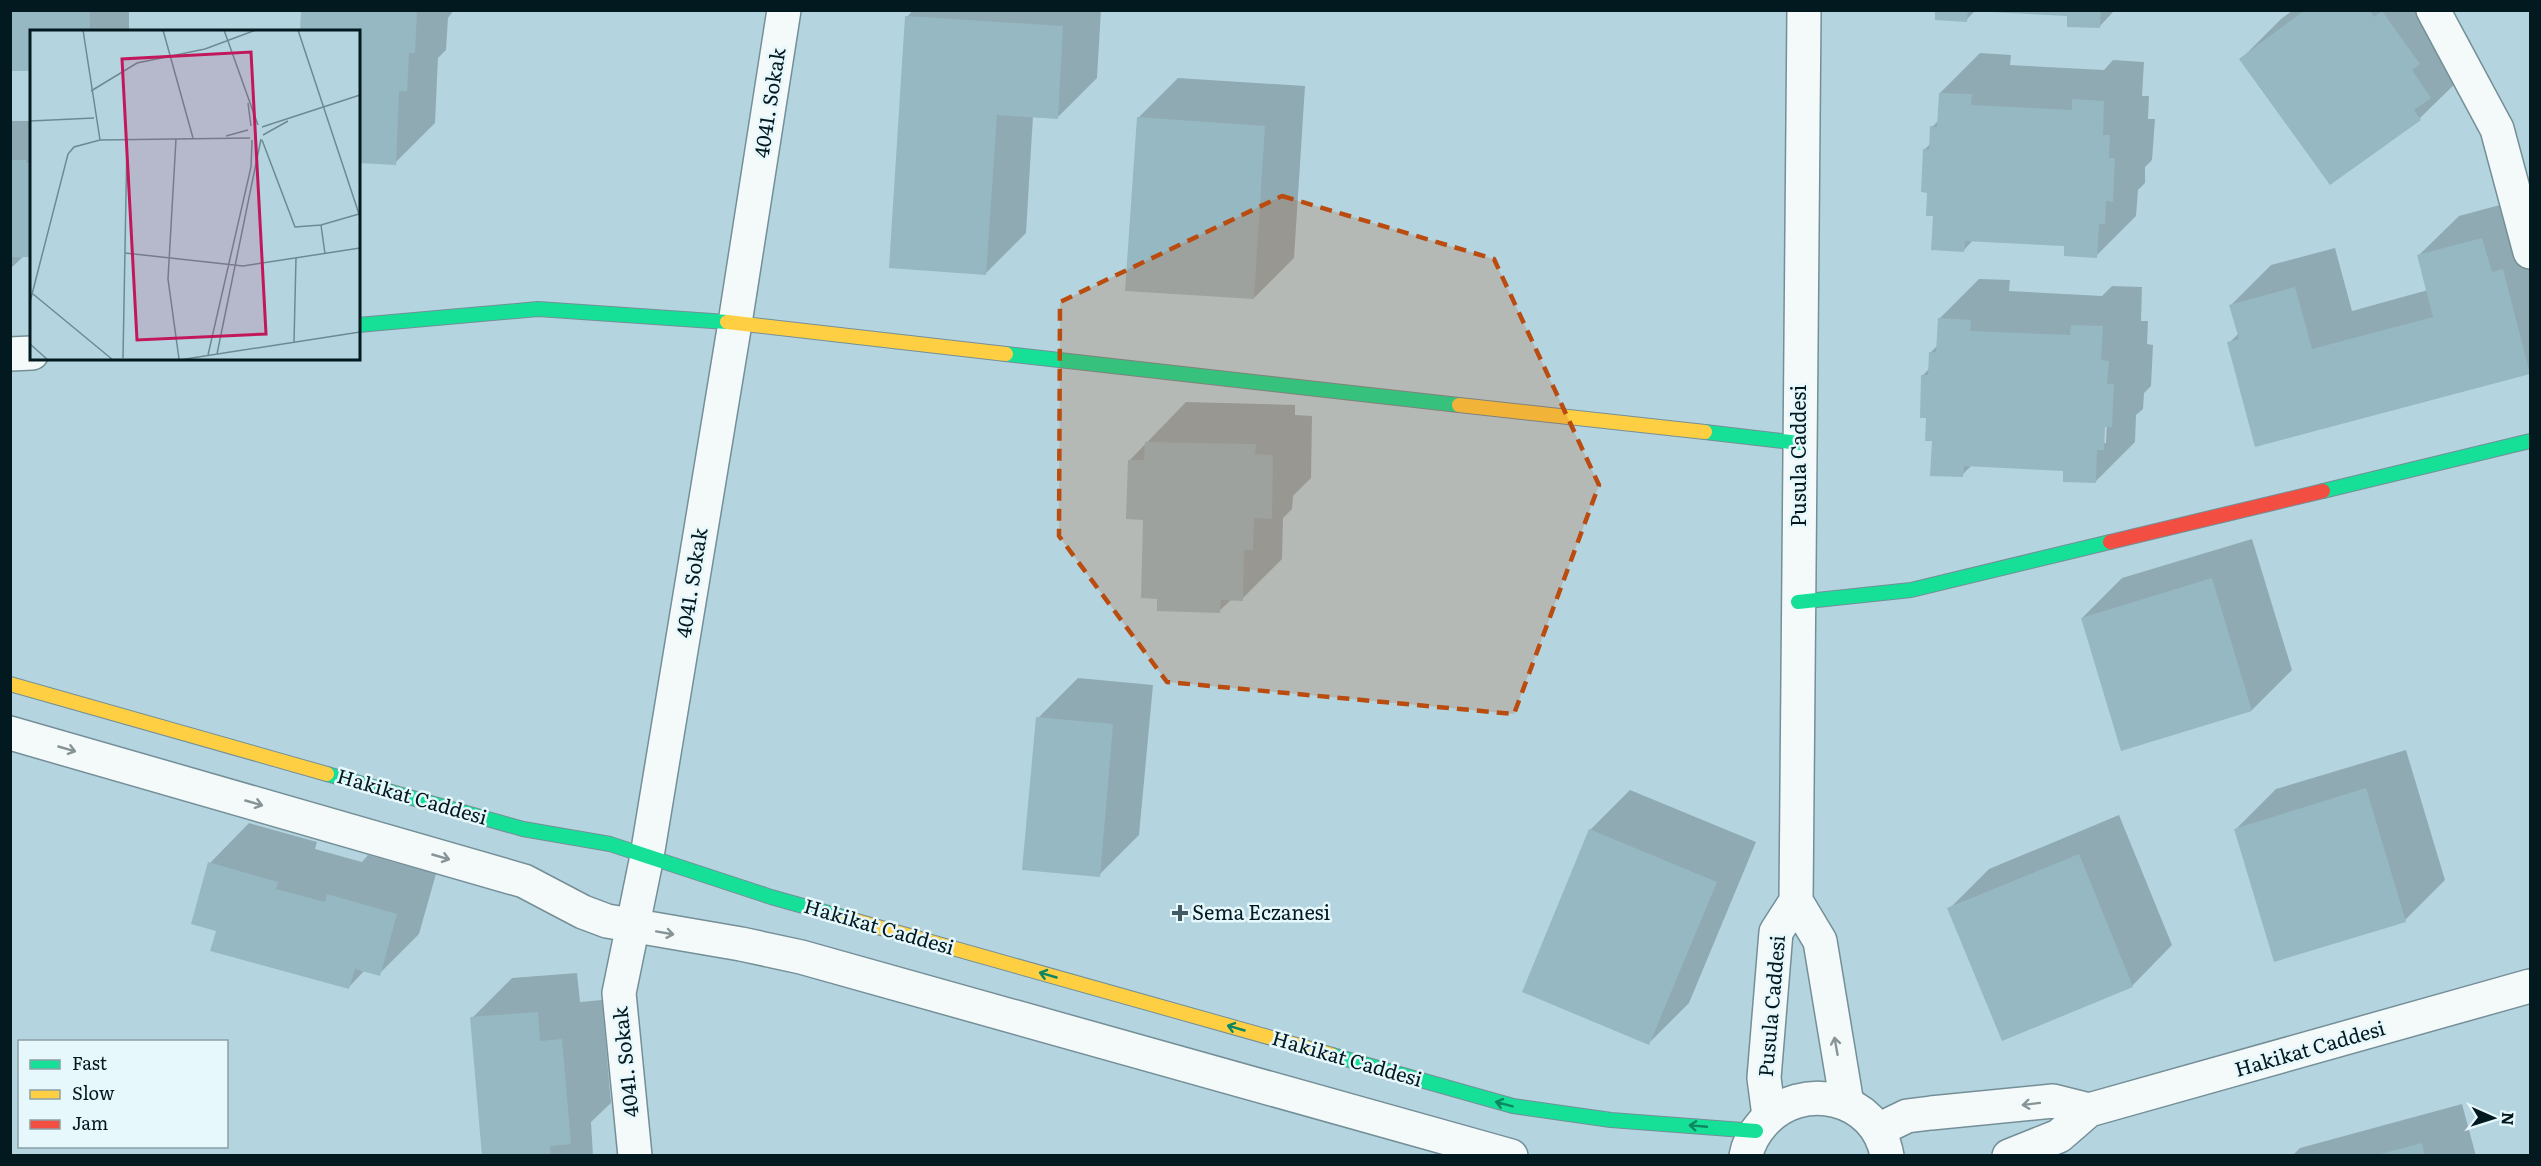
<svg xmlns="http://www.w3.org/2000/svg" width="2541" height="1166" font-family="Literata,serif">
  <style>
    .shadow { fill: #0003; fill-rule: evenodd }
    .building { fill: #96b8c2 }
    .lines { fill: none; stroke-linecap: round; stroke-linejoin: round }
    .street-casing { stroke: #748f97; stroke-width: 36 }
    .fast-casing { stroke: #748f97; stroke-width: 16 }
    .slow-casing { stroke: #748f97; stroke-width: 16 }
    .jam-casing { stroke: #748f97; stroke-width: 16 }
    .street { stroke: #f4f9fa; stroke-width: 33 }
    .fast { stroke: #16e098; stroke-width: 14 }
    .slow { stroke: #ffcf43; stroke-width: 14 }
    .jam { stroke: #f24e42; stroke-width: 14 }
    .oneway { stroke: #879497 }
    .oneway2 { stroke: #0d8662 }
    .marked { fill: #ba4c10; fill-opacity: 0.2; stroke: #ba4c10; stroke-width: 4.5; stroke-dasharray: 12 8; stroke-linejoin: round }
    .poi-dot { fill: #405b63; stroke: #e7f8fd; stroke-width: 2 }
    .labels { text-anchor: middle; stroke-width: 5; stroke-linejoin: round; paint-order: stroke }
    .street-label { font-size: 20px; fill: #02191f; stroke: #e7f8fd }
    .poi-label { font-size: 20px; fill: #02191f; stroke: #e7f8fd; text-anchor: start }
    .inset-road { fill: none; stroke: #6d8a93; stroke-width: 1.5 }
    .view { fill: #c2185b; fill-opacity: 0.15; stroke: #c2185b; stroke-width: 3 }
    .inset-edge { fill: none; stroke: #02191f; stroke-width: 3 }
  </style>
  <rect width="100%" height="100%" fill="#b4d5e0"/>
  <path class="shadow" d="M 10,10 L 129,10 L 129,30 L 32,32 Z
    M 302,10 L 454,10 L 448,18 L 446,50 L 438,58 L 435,123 L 395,163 L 358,32 Z
    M 913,10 L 1101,10 L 1097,78 L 1057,118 L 1033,116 L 1026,233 L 986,273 L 907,17 Z
    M 1936,10 L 1976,10 L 1966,20 Z
    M 1982,10 L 2115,10 L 2099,27 L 2069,15 Z
    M 2293,10 L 2450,10 L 2459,23 L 2451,31 L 2460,79 L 2420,118 L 2331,183 L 2241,59 L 2281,19 Z
    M 1980,53 L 2011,55 L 2010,65 L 2104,70 L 2113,60 L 2144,62 L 2142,96 L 2149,96 L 2148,119 L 2155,119 L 2152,160 L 2145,167 L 2145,183 L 2138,190 L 2136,216 L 2096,256 L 2066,244 L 1973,240 L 1964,250 L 1935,215 L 1928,191 L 1924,150 L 1931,143 L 1932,127 L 1939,120 L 1940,93 Z
    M 1178,78 L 1305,86 L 1294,258 L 1254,298 L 1138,118 Z
    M 10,121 L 32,121 L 32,256 L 24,256 L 10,269 Z
    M 2522,199 L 2530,229 L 2530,372 L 2256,445 L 2229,343 L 2239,333 L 2231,305 L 2271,265 L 2335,248 L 2352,311 L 2428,290 L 2419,255 L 2459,216 Z
    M 1979,279 L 2010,280 L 2009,291 L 2102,296 L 2112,286 L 2142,287 L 2141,321 L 2148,321 L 2147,344 L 2153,345 L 2151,386 L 2144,393 L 2143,409 L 2136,415 L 2135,442 L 2095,482 L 2065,470 L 1972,465 L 1962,475 L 1933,440 L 1927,417 L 1923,375 L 1930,368 L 1931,352 L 1938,345 L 1939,319 ZM 2104,419 L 2107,419 L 2106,443 L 2103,443 Z
    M 1186,402 L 1295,405 L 1295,415 L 1312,416 L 1311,478 L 1293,496 L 1292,509 L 1283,518 L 1282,559 L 1242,599 L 1232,599 L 1219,611 L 1159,597 L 1144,518 L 1129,461 Z
    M 2252,539 L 2292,670 L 2252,710 L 2122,749 L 2082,618 L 2122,578 Z
    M 1078,678 L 1153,685 L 1139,835 L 1099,875 L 1038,718 Z
    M 2406,750 L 2445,880 L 2405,920 L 2236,829 L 2276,789 Z
    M 1630,790 L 1756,842 L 1689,1003 L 1649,1043 L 1590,830 Z
    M 2119,815 L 2172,945 L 2133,985 L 2002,1039 L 1949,909 L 1989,869 Z
    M 249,823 L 317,842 L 315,849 L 362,862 L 368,855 L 436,874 L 419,934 L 379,974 L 365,970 L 349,987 L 218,930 L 210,863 Z
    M 577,973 L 580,1002 L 602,1000 L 611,1103 L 591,1122 L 593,1156 L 484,1156 L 472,1018 L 512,978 Z
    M 2462,1104 L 2476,1156 L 2292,1156 L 2300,1148 Z"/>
  <path class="building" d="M 10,10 L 90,10 L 90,32 L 32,32 L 32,71 L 10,71 Z
    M 301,10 L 417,10 L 415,53 L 409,53 L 407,91 L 399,91 L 396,165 L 358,163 L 358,32 L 300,32 Z
    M 1935,10 L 1968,10 L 1967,22 L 1935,20 Z
    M 1989,10 L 2101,10 L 2100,28 L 2067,27 L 2067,16 L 1989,12 Z
    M 2305,10 L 2369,10 L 2374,17 L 2382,11 L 2420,64 L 2412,70 L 2431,98 L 2414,110 L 2421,120 L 2330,185 L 2239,59 Z
    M 905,16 L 1063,26 L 1058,119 L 997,115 L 986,275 L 889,268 Z
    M 1939,93 L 1972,94 L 1971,105 L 2072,110 L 2072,99 L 2104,101 L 2103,135 L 2110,135 L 2109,158 L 2115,158 L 2113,202 L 2106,201 L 2105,224 L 2099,224 L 2097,258 L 2064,256 L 2064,246 L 1965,241 L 1964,252 L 1931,250 L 1933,216 L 1926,216 L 1927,193 L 1921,192 L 1923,149 L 1929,150 L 1930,126 L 1937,127 Z
    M 1137,117 L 1265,126 L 1254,299 L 1125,291 Z
    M 10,160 L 27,160 L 26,163 L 32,163 L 32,257 L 10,257 Z
    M 2482,238 L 2492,272 L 2503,269 L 2530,374 L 2255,447 L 2227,342 L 2239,339 L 2229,305 L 2295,287 L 2312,349 L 2433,317 L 2417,255 Z
    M 1938,318 L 1971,320 L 1970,331 L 2070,335 L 2071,325 L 2103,326 L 2101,360 L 2109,361 L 2107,384 L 2114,384 L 2112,427 L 2105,427 L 2104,450 L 2097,450 L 2096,483 L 2063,482 L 2063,471 L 1964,466 L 1963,477 L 1930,476 L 1932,441 L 1925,441 L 1926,418 L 1920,418 L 1921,375 L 1928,375 L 1929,352 L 1936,352 Z
    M 1145,442 L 1256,444 L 1255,454 L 1273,455 L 1272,519 L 1254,518 L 1253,550 L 1244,550 L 1243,601 L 1221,600 L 1220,613 L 1157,611 L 1157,599 L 1141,598 L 1143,520 L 1126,519 L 1128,460 L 1144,460 Z
    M 2212,578 L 2252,711 L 2121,751 L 2081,618 Z
    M 1036,717 L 1113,724 L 1100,877 L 1022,870 Z
    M 2366,788 L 2406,922 L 2274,962 L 2234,829 Z
    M 1589,829 L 1717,882 L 1649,1045 L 1522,992 Z
    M 2079,854 L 2133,987 L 2002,1041 L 1947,908 Z
    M 208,862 L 278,882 L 276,889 L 325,902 L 327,894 L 397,914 L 380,976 L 355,969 L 349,989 L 210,951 L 216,931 L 191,924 Z
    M 538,1012 L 540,1041 L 562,1039 L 571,1144 L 550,1146 L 551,1156 L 482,1156 L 470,1017 Z
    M 2422,1143 L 2425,1156 L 2377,1156 L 2377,1155 Z"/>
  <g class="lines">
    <defs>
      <path id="street" d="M 1804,10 L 1796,901 L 1820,941 L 1847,1104
        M 2433,10 L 2497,129 L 2530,252
        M 10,354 L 32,353
        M 10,733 L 524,881 L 583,912 L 607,921 L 741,944 L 801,957 L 1511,1156
        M 1769,1116 L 1764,1078 L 1776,932 L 1796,901
        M 1878,1130 L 1907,1116 L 1931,1113 L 2053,1101 L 2089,1110
        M 635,1156 L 619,993 L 647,856 L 735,323 L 784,10
        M 1746,1156 C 1748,1144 1755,1132 1763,1123 C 1801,1079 1877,1096 1887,1156
        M 2009,1156 L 2059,1136 L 2089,1110 L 2530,986"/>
      <path id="fast" d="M 358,325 L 538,309 L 727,322
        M 1006,354 L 1459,405
        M 1705,432 L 1799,443
        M 2323,491 L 2530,441
        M 1798,602 L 1911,590 L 2110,542
        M 327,774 L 523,829 L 610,844 L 771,897 L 846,918
        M 1332,1055 L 1513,1106 L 1611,1120 L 1756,1131"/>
      <path id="slow" d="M 727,322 L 1006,354
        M 1459,405 L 1705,432
        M 10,684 L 327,774
        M 846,918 L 1332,1055"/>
      <path id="jam" d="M 2110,542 L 2323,491"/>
    </defs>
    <use href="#street" class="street-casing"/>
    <use href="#fast" class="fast-casing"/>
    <use href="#slow" class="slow-casing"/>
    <use href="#jam" class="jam-casing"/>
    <use href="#street" class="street"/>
    <use href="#fast" class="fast"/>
    <use href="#slow" class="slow"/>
    <use href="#jam" class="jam"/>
  </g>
  <defs><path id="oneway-shaft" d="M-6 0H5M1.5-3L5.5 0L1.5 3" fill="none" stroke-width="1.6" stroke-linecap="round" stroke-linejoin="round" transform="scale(1.5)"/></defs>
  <g class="oneway">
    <use href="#oneway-shaft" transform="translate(67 749) rotate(16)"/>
    <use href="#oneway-shaft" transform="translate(254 803) rotate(16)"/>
    <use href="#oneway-shaft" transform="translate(441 857) rotate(16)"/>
    <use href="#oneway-shaft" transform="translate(665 933) rotate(10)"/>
    <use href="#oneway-shaft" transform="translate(1836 1046) rotate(-100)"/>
    <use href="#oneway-shaft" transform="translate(2031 1104) rotate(173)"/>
  </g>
  <g class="oneway2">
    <use href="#oneway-shaft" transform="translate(1048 975) rotate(-164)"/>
    <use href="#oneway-shaft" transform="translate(1236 1028) rotate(-164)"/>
    <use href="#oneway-shaft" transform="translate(1504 1104) rotate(-165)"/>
    <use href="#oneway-shaft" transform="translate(1698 1126) rotate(-175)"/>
  </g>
  <path class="marked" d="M 1282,196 L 1494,259 L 1599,485 L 1514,714 L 1167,682 L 1059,536 L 1060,302 Z"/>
  <path class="poi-dot" d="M1177 904h6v6h6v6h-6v6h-6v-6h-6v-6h6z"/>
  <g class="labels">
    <g class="street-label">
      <text transform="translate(770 103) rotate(-81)" y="7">4041. Sokak</text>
      <text transform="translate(1799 456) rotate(-90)" y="7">Pusula Caddesi</text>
      <text transform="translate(692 583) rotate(-81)" y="7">4041. Sokak</text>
      <text transform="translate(412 797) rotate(16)" y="7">Hakikat Caddesi</text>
      <text transform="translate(879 927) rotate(16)" y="7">Hakikat Caddesi</text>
      <text transform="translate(1772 1006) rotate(-85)" y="7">Pusula Caddesi</text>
      <text transform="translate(2310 1049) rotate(-16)" y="7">Hakikat Caddesi</text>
      <text transform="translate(1347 1059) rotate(16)" y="7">Hakikat Caddesi</text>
      <text transform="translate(626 1062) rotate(-96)" y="7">4041. Sokak</text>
    </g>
    <g class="poi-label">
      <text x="1192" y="920">Sema Eczanesi</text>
    </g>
  </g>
  <g transform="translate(30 30)">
    <rect width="330" height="330" fill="#b4d5e0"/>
    <path class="inset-road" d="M 53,0 L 70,110M 133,0 L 163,108M 194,0 L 228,95M 268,0 L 330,187M 61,61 L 107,33 L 175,19 L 226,0M 218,73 L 221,96M 0,91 L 64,88M 232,97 L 330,65M 233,105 L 258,91M 196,106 L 218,100M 146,109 L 138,249 L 149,329M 232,110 L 265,197 L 291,195 L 329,184M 291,195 L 295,224M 95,223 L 213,236 L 330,218M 3,264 L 83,330M 0,272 L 38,124 L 44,117 L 70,110 L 220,108M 264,312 L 266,228M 0,314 L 18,330M 187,324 L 231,109M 178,325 L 221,137 L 222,110M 93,328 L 97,111M 149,330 L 330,302"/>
    <path class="view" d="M 221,22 L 236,304 L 107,310 L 92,29 Z"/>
    <rect width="330" height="330" class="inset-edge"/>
  </g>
  <rect width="2541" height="1166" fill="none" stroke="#02191f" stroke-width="24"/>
  <rect x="18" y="1040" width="210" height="108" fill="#e7f8fd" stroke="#8b9fa4" stroke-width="1.5"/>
  <rect x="30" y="1060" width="30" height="9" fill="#16e098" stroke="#8b9fa4" stroke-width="1.5"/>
  <text x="72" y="1070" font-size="18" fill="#02191f">Fast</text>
  <rect x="30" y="1090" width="30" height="9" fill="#ffcf43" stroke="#8b9fa4" stroke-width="1.5"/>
  <text x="72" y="1100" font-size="18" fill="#02191f">Slow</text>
  <rect x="30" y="1120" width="30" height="9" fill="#f24e42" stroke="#8b9fa4" stroke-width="1.5"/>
  <text x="72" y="1130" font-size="18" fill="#02191f">Jam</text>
  <g transform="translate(2493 1118) rotate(93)" stroke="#e7f8fd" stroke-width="4.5" paint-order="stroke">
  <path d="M0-4.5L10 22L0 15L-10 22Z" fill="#02191f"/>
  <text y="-9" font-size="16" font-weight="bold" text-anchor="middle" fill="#02191f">N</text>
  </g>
</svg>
